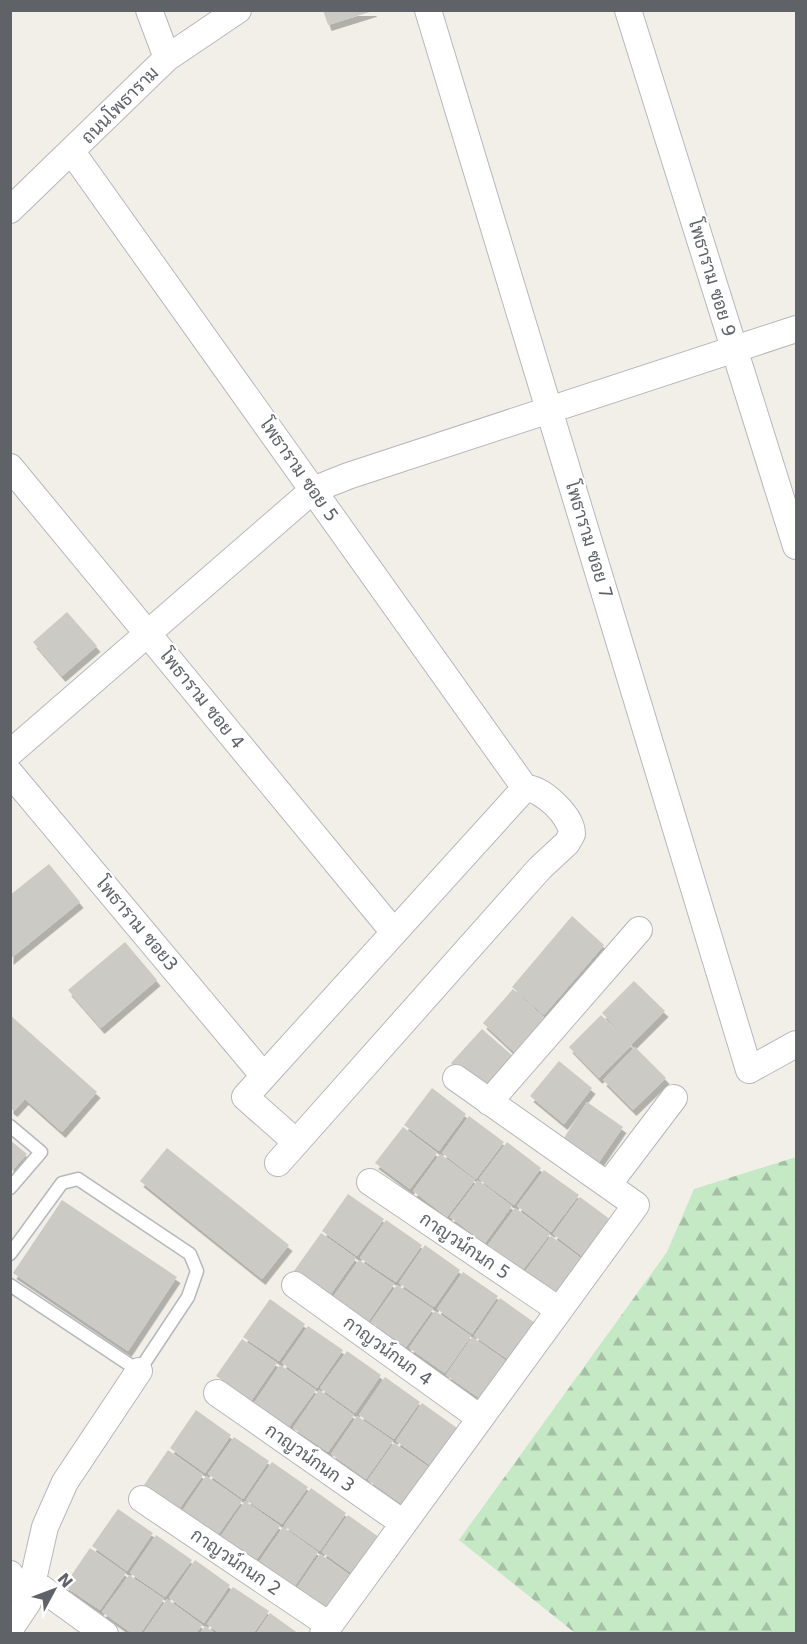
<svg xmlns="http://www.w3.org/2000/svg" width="807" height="1644" font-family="'DejaVu Sans',Sarabun,sans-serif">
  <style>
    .forest { fill: url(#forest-firs) }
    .building { fill: #cccac5; filter: url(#shadow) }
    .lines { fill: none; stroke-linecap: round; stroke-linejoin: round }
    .service-casing { stroke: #b5b8bc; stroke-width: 15 }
    .minor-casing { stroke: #b5b8bc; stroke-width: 28 }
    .service { stroke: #fff; stroke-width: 12 }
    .minor { stroke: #fff; stroke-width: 26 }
    .labels { text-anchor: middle; stroke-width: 4.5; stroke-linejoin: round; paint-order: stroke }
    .street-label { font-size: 18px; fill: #5f6368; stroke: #fff }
  </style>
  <defs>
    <pattern id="forest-firs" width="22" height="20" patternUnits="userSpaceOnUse" patternTransform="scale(1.5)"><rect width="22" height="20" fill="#c5e8c5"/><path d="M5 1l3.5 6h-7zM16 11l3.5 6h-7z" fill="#a3c0a4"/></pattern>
    <filter id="shadow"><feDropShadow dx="3.5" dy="6" stdDeviation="0" flood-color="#0004"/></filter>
  </defs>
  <rect width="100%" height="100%" fill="#f1efe8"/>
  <path class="forest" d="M 796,1157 L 796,1633 L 575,1633 L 459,1540 L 667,1252 L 694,1189 Z"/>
  <path class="building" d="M 323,10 L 373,10 L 373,11 L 328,25 Z
    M 67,612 L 97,646 L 62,676 L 33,642 Z
    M 49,864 L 80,902 L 10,959 L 10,895 Z
    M 572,916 L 604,945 L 544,1015 L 512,987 Z
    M 125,942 L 157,980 L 101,1028 L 68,990 Z
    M 634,981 L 665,1011 L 632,1044 L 602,1013 Z
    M 513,989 L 545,1018 L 514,1052 L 483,1023 Z
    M 10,1015 L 97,1092 L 62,1132 L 25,1099 L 14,1111 L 10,1108 Z
    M 601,1015 L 632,1045 L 599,1078 L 569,1047 Z
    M 482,1029 L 514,1057 L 483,1092 L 451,1063 Z
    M 635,1047 L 666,1078 L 633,1110 L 603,1080 Z
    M 559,1061 L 592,1088 L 564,1124 L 530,1096 Z
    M 432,1088 L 466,1114 L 439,1151 L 404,1125 Z
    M 587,1102 L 623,1127 L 597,1165 L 562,1141 Z
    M 469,1116 L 504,1142 L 476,1179 L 442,1153 Z
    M 403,1127 L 437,1153 L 410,1189 L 375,1163 Z
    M 10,1140 L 27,1154 L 10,1173 Z
    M 507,1142 L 541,1168 L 514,1205 L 479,1179 Z
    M 167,1148 L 289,1245 L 262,1279 L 140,1181 Z
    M 440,1154 L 475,1180 L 447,1217 L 413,1191 Z
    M 544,1170 L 579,1195 L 551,1232 L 517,1206 Z
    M 478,1180 L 512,1206 L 485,1243 L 450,1217 Z
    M 348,1194 L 384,1219 L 357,1256 L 322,1231 Z
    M 580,1197 L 615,1223 L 587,1260 L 553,1234 Z
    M 62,1200 L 177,1277 L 128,1351 L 13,1273 Z
    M 515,1208 L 550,1234 L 522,1271 L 488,1245 Z
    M 386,1220 L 422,1245 L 396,1282 L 360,1258 Z
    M 321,1233 L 356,1258 L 330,1295 L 294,1271 Z
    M 551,1236 L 586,1262 L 559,1299 L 524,1273 Z
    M 425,1245 L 460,1270 L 434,1307 L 399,1283 Z
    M 359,1260 L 394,1284 L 368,1322 L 333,1297 Z
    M 463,1272 L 498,1296 L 472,1334 L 437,1309 Z
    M 397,1285 L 433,1309 L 406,1347 L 371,1322 Z
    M 500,1298 L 535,1323 L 509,1360 L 474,1336 Z
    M 270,1299 L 305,1324 L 279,1361 L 243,1337 Z
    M 435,1311 L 471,1336 L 445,1373 L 409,1348 Z
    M 308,1326 L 343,1350 L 317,1388 L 282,1363 Z
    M 472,1337 L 508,1362 L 482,1400 L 446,1375 Z
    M 242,1339 L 277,1363 L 251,1401 L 216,1376 Z
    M 347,1351 L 381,1375 L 355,1413 L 320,1388 Z
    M 280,1365 L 316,1390 L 289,1427 L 254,1403 Z
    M 385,1377 L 420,1402 L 394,1439 L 359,1415 Z
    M 319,1390 L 354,1415 L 328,1452 L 293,1428 Z
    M 422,1403 L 457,1428 L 431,1466 L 396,1441 Z
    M 196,1410 L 231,1435 L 205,1473 L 170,1448 Z
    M 357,1416 L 393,1441 L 366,1479 L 331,1454 Z
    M 234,1437 L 269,1461 L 243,1499 L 208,1474 Z
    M 394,1443 L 430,1468 L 403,1505 L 368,1480 Z
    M 168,1450 L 203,1475 L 177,1512 L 142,1488 Z
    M 272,1462 L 308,1487 L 282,1524 L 246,1500 Z
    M 206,1476 L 242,1501 L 215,1539 L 180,1514 Z
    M 311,1488 L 346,1513 L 320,1551 L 284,1526 Z
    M 245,1501 L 280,1526 L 254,1563 L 219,1539 Z
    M 118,1509 L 153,1533 L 127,1571 L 92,1546 Z
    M 348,1515 L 383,1540 L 357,1577 L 322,1552 Z
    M 283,1527 L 318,1552 L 292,1590 L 257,1565 Z
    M 156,1535 L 192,1560 L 165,1597 L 130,1573 Z
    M 90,1548 L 126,1573 L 100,1610 L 64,1586 Z
    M 320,1554 L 355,1579 L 329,1617 L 294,1592 Z
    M 195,1560 L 230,1585 L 204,1623 L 169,1598 Z
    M 129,1575 L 164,1599 L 140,1634 L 133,1634 L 102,1612 Z
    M 233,1587 L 269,1611 L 253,1634 L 220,1634 L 207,1624 Z
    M 167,1599 L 202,1625 L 196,1634 L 143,1634 Z
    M 270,1613 L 299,1634 L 256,1634 Z
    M 205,1626 L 216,1634 L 200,1634 Z"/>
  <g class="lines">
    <defs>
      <path id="service" d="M 10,1126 L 41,1152 L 10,1188
        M 10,1254 L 62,1183 L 78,1179 L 190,1254 L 197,1271 L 188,1297 L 139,1371 L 10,1285"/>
      <path id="minor" d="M 149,10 L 167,58
        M 428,10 L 749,1070 L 796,1044
        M 628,10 L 796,546
        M 72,152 L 525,788
        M 10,210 L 167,58 L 238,10
        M 10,467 L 393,931
        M 10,753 L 313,490 L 348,476 L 796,329
        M 10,773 L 263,1075
        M 489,1102 L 639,930
        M 296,1142 L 245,1097 L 525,788
        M 278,1163 L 540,868 L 567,843 L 572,834 C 572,816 542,788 525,788
        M 370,1182 L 559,1310
        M 608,1185 L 674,1098
        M 295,1285 L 480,1418
        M 217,1393 L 403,1523
        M 142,1499 L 329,1625
        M 10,1574 L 28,1602
        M 33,1582 L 105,1634
        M 10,1629 L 28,1602 L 45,1527 L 65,1482 L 139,1371
        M 323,1634 L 636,1205 L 456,1078"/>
    </defs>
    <use href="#service" class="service-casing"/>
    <use href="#minor" class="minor-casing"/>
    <use href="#service" class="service"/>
    <use href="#minor" class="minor"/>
  </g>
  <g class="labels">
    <g class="street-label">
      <text transform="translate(120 105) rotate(-45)" y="6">ถนนโพธาราม</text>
      <text transform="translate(712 278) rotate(73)" y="6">โพธาราม ซอย 9</text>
      <text transform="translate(299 470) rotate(55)" y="6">โพธาราม ซอย 5</text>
      <text transform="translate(589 540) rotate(73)" y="6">โพธาราม ซอย 7</text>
      <text transform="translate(202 699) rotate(51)" y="6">โพธาราม ซอย 4</text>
      <text transform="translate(137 924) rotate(50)" y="6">โพธาราม ซอย3</text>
      <text transform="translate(465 1246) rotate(34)" y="6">กาญวน์กนก 5</text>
      <text transform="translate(388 1351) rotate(36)" y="6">กาญวน์กนก 4</text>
      <text transform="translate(310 1458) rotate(35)" y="6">กาญวน์กนก 3</text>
      <text transform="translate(236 1562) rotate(34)" y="6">กาญวน์กนก 2</text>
    </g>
  </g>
  <rect width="807" height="1644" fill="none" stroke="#5f6368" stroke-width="24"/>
  <g transform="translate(54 1590) rotate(49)" stroke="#ffffff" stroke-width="4.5" paint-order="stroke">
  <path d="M0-4.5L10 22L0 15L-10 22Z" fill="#5f6368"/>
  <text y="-9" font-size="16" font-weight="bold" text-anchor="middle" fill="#5f6368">N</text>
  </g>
</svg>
